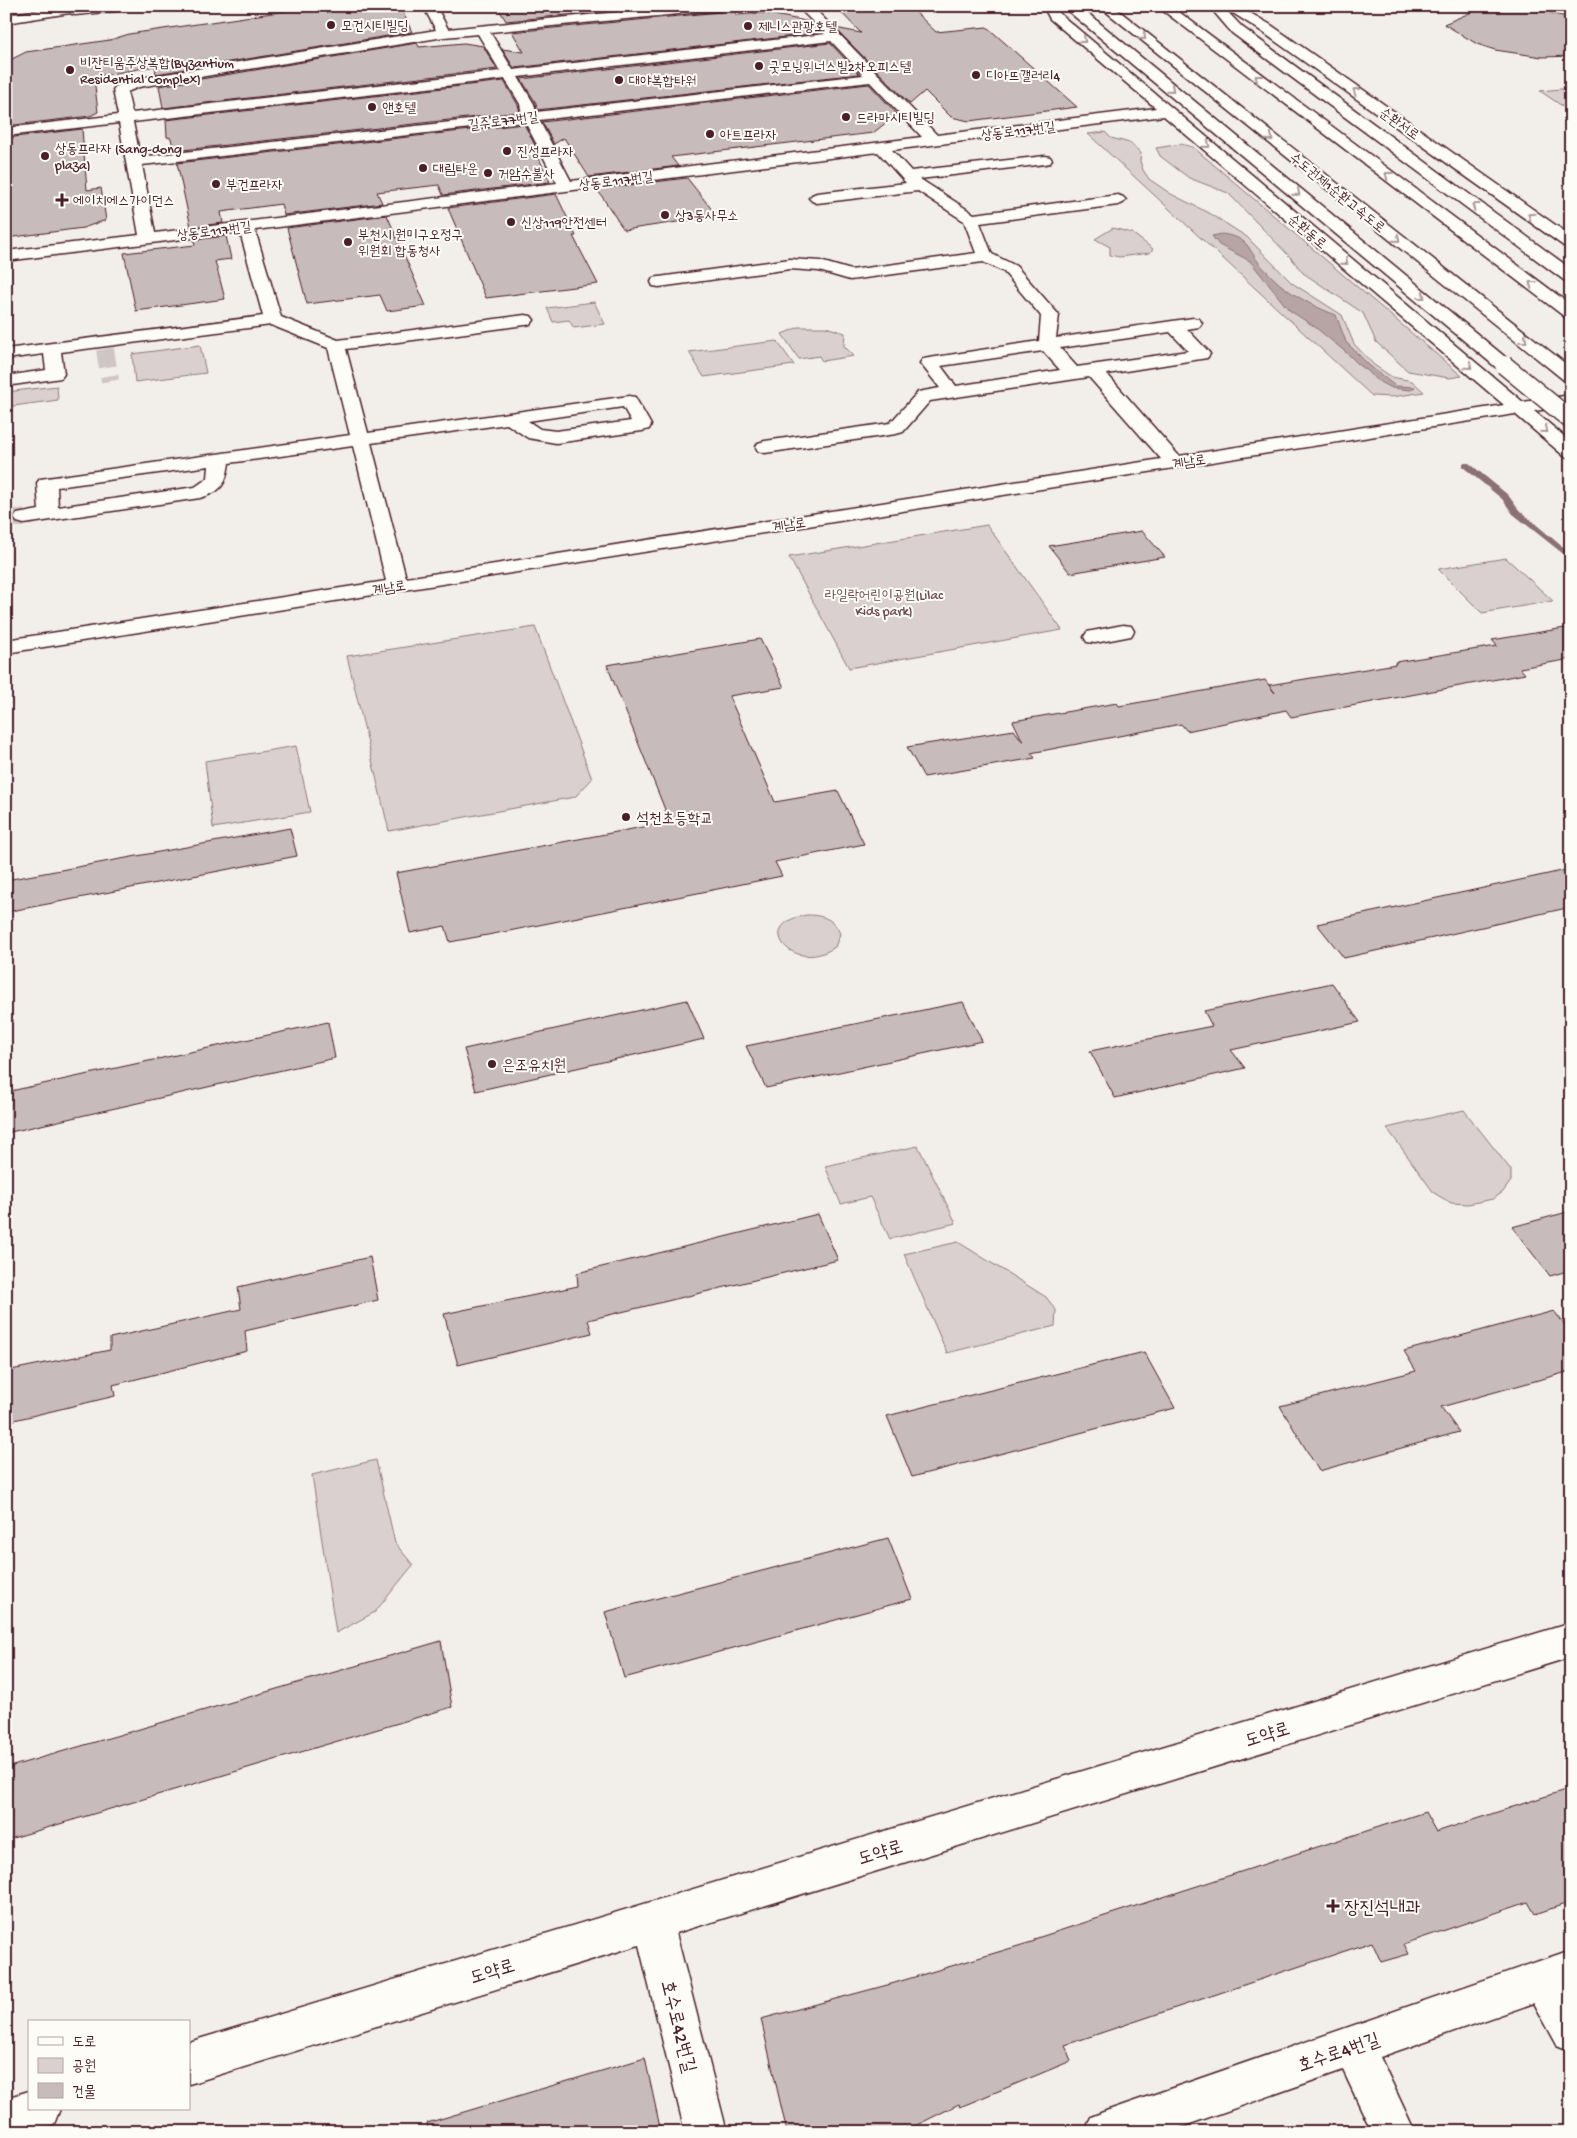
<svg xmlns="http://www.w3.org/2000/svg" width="1577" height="2138" font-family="'Gochi Hand','Poor Story',sans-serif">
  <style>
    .green { fill: #d9d0cf; stroke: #92787d }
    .water { fill: #b7a5a6; stroke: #8b6f75 }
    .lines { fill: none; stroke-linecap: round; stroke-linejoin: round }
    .stream { fill: #8b6f75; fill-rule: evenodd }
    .building { fill: #c8bbbb; stroke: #4a1f2b }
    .minor-tunnel { stroke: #d0c5c5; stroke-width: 18; stroke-dasharray: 18 9; stroke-linecap: butt }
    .minor-casing { stroke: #4a1f2b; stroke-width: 3 }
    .highway-casing { stroke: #4a1f2b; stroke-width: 3 }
    .minor { fill: #fdfcf7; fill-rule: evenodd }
    .highway { fill: #fdfcf7; fill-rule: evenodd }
    .highway-bridge-casing { stroke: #4a1f2b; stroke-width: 21; stroke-linecap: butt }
    .highway-bridge { stroke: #fdfcf7; stroke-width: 18 }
    .oneway { stroke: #ac999b }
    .poi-dot { fill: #4a1f2b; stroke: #fdfcf7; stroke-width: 2 }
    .labels { text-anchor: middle; stroke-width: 4; stroke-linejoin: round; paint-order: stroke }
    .far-poi-label { font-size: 14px; fill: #4a1f2b; stroke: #fdfcf7; text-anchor: start }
    .far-street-label { font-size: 14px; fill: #4a1f2b; stroke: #fdfcf7 }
    .far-park-label { font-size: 14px; fill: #6e4b54; stroke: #fdfcf7 }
    .poi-label { font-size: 16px; fill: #4a1f2b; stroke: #fdfcf7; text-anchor: start }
    .near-street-label { font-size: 19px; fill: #4a1f2b; stroke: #fdfcf7 }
    .near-poi-label { font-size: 19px; fill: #4a1f2b; stroke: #fdfcf7; text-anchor: start }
  </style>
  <rect width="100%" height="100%" fill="#f2efeb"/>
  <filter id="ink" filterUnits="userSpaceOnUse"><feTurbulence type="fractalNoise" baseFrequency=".02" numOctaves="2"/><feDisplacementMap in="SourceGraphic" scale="10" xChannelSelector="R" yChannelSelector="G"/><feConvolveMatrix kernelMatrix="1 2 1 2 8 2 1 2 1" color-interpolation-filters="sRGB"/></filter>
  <g filter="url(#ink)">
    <path class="green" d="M 1571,88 L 1571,112 L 1540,91 Z
      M 1105,132 L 1111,138 L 1130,143 L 1141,153 L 1140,161 L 1143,170 L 1149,179 L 1171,194 L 1211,214 L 1247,237 L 1292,283 L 1342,315 L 1354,344 L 1374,365 L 1392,377 L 1412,381 L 1424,392 L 1392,397 L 1372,396 L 1088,134 Z
      M 1181,144 L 1193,147 L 1462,376 L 1449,378 L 1408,371 L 1376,342 L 1363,313 L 1303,273 L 1293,260 L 1228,193 L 1189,178 L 1160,156 L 1156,148 Z
      M 1113,228 L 1132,233 L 1153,249 L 1150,253 L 1119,257 L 1110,255 L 1110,247 L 1095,239 Z
      M 594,302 L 605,324 L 574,328 L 569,320 L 553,322 L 547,308 Z
      M 799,327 L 826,327 L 845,333 L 844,346 L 854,356 L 822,361 L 819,356 L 799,359 L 782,334 Z
      M 777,341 L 794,365 L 704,377 L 689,352 Z
      M 200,345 L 206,373 L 135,382 L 132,354 Z
      M 57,386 L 58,400 L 6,407 L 6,392 Z
      M 987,525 L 1062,630 L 849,668 L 789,557 Z
      M 1506,558 L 1553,601 L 1482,613 L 1438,569 Z
      M 535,627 L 592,779 L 575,797 L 389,831 L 347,656 Z
      M 296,746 L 310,812 L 213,828 L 205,761 Z
      M 807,915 C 822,915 835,919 840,934 L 835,947 C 792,976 751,923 807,915 Z
      M 1464,1110 L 1511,1170 L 1511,1181 L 1503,1192 L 1493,1199 L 1468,1204 L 1451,1203 L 1434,1193 L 1387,1128 Z
      M 918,1146 L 956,1223 L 890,1239 L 870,1197 L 841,1204 L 825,1166 Z
      M 958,1242 L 1046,1297 L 1056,1310 L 1055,1326 L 947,1353 L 904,1254 Z
      M 376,1460 L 395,1543 L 413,1565 L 375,1612 L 336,1633 L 312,1475 Z"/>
    <path class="water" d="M 1222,234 C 1248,238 1246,245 1259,263 C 1263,268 1276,281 1281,285 C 1296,297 1319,309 1336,315 L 1346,342 L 1370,366 L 1395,386 L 1415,387 L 1411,390 L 1392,388 L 1375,379 L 1368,371 L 1358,364 L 1348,354 L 1315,327 L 1289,310 L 1250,261 L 1219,245 L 1212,236 Z"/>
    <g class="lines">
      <path class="stream" d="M 1463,463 L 1469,463 L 1508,495 L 1519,510 L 1571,554 L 1571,560 L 1513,514 L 1502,499 L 1463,467 Z"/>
    </g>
    <path class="building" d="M 320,6 L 400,6 L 412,32 L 156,74 L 155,66 L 94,77 L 98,112 L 90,116 L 6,126 L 6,62 L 26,52 L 110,40 L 129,34 Z
      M 497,6 L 658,6 L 506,21 Z
      M 729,6 L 736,6 L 736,15 L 764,13 L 811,22 L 821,33 L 514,68 L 502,49 L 524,52 L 512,32 L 721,12 Z
      M 835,6 L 909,6 L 936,32 L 987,27 L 1077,107 L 969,121 L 951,117 L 925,91 L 910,104 L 835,28 L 861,33 Z
      M 1515,8 L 1533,9 L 1571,18 L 1571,56 L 1542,57 L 1495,50 L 1477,44 L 1444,24 L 1472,12 Z
      M 417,43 L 419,47 L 464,43 L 483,46 L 497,69 L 163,108 L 159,86 Z
      M 830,43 L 859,74 L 537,110 L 536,103 L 521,79 Z
      M 504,81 L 518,105 L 520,112 L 174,151 L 171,138 L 167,137 L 166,120 Z
      M 869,84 L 897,114 L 873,133 L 671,157 L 678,166 L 589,177 L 564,138 L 554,144 L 542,122 Z
      M 524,124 L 539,153 L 537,154 L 550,182 L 443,195 L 439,185 L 377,192 L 382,203 L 284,215 L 281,204 L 221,212 L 223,223 L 191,227 L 177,163 Z
      M 82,129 L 87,190 L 101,188 L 106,220 L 83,228 L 6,238 L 6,138 Z
      M 687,178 L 717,216 L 624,230 L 597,189 Z
      M 556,194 L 576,236 L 573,236 L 598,284 L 486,298 L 448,208 Z
      M 387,215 L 426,306 L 387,311 L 380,295 L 307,304 L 287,228 Z
      M 226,236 L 231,259 L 215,261 L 225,299 L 136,311 L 124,253 L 195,245 L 194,240 Z
      M 1142,531 L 1165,557 L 1070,573 L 1049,546 Z
      M 1571,627 L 1571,659 L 1520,668 L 1525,674 L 1291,717 L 1286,710 L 1187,731 L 1181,724 L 1031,753 L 1035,758 L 924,777 L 907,747 L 1014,730 L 1023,742 L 1013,721 L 1117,703 L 1119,706 L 1265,680 L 1275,693 L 1269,685 L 1396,664 L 1395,662 L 1497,646 L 1492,640 Z
      M 760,639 L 784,687 L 729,696 L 775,802 L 838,791 L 864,844 L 775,862 L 782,876 L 509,931 L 450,942 L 445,926 L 410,933 L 396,873 L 670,822 L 607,665 Z
      M 290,828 L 297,856 L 6,912 L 6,880 Z
      M 1571,869 L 1571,907 L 1344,958 L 1317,924 Z
      M 1332,983 L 1360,1022 L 1231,1050 L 1245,1068 L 1115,1098 L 1090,1051 L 1212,1026 L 1204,1011 Z
      M 687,1000 L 704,1039 L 476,1091 L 464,1049 Z
      M 963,1002 L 982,1041 L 766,1088 L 746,1046 Z
      M 328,1022 L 335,1058 L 6,1133 L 6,1092 Z
      M 1571,1211 L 1571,1270 L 1550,1276 L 1512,1227 Z
      M 818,1214 L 838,1260 L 588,1320 L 592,1333 L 458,1365 L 444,1314 L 578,1286 L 577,1273 Z
      M 370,1257 L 378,1300 L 245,1331 L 247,1351 L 113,1385 L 115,1396 L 6,1422 L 6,1371 L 110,1350 L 110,1338 L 241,1309 L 238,1287 Z
      M 1554,1311 L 1571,1333 L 1571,1371 L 1441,1407 L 1459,1432 L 1319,1471 L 1280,1406 L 1416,1371 L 1404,1351 Z
      M 1144,1352 L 1175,1408 L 912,1477 L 887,1416 Z
      M 888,1538 L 912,1599 L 624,1678 L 605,1612 Z
      M 441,1641 L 452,1707 L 6,1840 L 6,1768 Z
      M 1571,1788 L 1571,1902 L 1535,1914 L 1528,1902 L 1404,1944 L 1409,1954 L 1381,1962 L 1372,1942 L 1065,2045 L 1071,2061 L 960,2107 L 959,2104 L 903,2132 L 787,2132 L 761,2019 L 891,1984 L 1035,1941 L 1034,1939 L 1425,1812 L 1436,1832 Z
      M 645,2058 L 661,2132 L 428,2132 L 427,2123 Z"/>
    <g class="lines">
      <path class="minor-tunnel" d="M 105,349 L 110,381
        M 6,518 L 24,518"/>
      <defs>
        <path id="minor" d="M 66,6 L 132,6 L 126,10 L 75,15 L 70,13 L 6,23 L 6,15 Z
          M 423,6 L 436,6 L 448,29 L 679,6 L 727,6 L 721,10 L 490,32 L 513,70 L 825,34 L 797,6 L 812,6 L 937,135 L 1156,108 L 1050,19 L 1043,6 L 1056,6 L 1060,14 L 1523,402 L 1571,395 L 1571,406 L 1534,411 L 1571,442 L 1571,458 L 1564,456 L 1515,414 L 6,653 L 6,640 L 386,581 L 353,446 L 229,463 C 226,484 222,492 200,498 L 24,524 L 17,522 L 14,518 L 17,514 L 39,510 L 37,483 L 40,479 L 350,435 L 328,348 L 271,325 L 61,352 L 64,374 L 61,378 L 6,386 L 6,376 L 46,370 L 44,354 L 6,359 L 6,349 L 263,316 L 240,232 L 6,261 L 6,251 L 139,235 L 119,123 L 6,136 L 6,128 L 118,115 L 113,90 L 115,87 L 135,79 L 436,30 ZM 478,34 L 500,71 L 132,113 L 127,92 L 139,87 L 444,37 ZM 831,41 L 863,75 L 536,112 L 534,104 L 518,77 ZM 505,79 L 520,104 L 522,114 L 140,157 L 133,122 ZM 870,82 L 922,137 L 571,181 L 539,120 ZM 1164,116 L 1504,405 L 1179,456 L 1107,374 L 1207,358 L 1210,354 L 1207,350 L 1187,329 L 1199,327 L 1202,323 L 1199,319 L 1193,318 L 1056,338 L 1059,315 L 1016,266 L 992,254 L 980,223 L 1118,205 L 1123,203 L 1126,200 L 1123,197 L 1118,195 L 974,214 L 920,179 L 1045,164 L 1050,163 L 1052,160 L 1050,157 L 1045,156 L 911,171 L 892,150 ZM 525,122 L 557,183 L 155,233 L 142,165 ZM 878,152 L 906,183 L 817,193 L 812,195 L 809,198 L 812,201 L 817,203 L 918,191 L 964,221 L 976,253 L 851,270 L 820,261 L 790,259 L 659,277 L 653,278 L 651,282 L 653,286 L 659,287 L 790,269 L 819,271 L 850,280 L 983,262 L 1004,272 L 1041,316 L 1039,341 L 923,359 L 920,363 L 940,388 L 918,392 L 890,423 L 765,441 L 758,443 L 756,447 L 758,451 L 765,453 L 896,434 L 903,432 L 930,401 L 1089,377 L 1161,459 L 406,578 L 371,443 L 507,424 L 528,438 L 556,443 L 642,431 L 649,429 L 651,425 L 635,397 L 629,396 L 368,433 L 346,349 L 525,325 L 531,324 L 534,320 L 531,316 L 525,315 L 338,340 L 281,317 L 255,230 ZM 1170,332 L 1188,351 L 1077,367 L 1060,348 ZM 1043,351 L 1060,370 L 956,386 L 941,366 ZM 623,407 L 631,421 L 556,431 L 540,429 L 528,421 ZM 209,466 L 208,478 L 195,487 L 58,507 L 57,487 Z
          M 1222,6 L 1238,6 L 1271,25 L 1571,236 L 1571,249 L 1565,247 L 1261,31 Z
          M 1123,625 L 1131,626 L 1134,631 L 1131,636 L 1095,643 L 1087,642 L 1084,637 L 1087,632 Z
          M 1571,1623 L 1571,1657 L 676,1933 L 727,2132 L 685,2132 L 639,1945 L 189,2084 L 189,2042 Z
          M 1571,1950 L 1571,2051 L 1557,2045 L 1534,2003 L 1380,2057 L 1415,2132 L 1372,2132 L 1343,2070 L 1167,2132 L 1085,2132 L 1091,2117 L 1106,2111 Z
          M 29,2091 L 29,2109 L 60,2109 L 54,2124 L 33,2132 L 6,2132 L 6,2098 Z"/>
        <path id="highway" d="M 1062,6 L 1077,6 L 1085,11 L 1510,361 L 1513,365 L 1510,369 L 1504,370 L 1498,369 Z
          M 1099,6 L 1113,6 L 1571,368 L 1571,382 L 1565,381 Z
          M 1157,6 L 1171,6 L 1571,305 L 1571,318 L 1565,317 Z
          M 1209,6 L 1222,6 L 1242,27 L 1571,269 L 1571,282 L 1565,281 L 1232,33 Z"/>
      </defs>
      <use href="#minor" class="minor-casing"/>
      <use href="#highway" class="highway-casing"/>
      <use href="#minor" class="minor"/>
      <use href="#highway" class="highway"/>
      <defs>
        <path id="highway-bridge" d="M 1504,365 L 1571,420"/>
      </defs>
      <use href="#highway-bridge" class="highway-bridge-casing"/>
      <use href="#highway-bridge" class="highway-bridge"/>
    </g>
    <defs><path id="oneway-chevron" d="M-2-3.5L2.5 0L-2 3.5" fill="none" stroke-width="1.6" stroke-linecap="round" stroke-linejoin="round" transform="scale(1.25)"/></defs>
    <g class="oneway">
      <use href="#oneway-chevron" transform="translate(1143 37) rotate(39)"/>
      <use href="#oneway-chevron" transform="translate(1083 40) rotate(41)"/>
      <use href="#oneway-chevron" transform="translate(1258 78) rotate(-143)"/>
      <use href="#oneway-chevron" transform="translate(1171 89) rotate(40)"/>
      <use href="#oneway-chevron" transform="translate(1356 91) rotate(-145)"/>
      <use href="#oneway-chevron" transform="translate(1270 138) rotate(39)"/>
      <use href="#oneway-chevron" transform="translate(1207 145) rotate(40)"/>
      <use href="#oneway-chevron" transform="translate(1388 175) rotate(-143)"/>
      <use href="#oneway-chevron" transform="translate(1297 193) rotate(40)"/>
      <use href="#oneway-chevron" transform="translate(1475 206) rotate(-144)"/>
      <use href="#oneway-chevron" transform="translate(1531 216) rotate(-145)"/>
      <use href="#oneway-chevron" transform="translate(1397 239) rotate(39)"/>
      <use href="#oneway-chevron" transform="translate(1345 262) rotate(40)"/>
      <use href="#oneway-chevron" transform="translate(1532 284) rotate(-143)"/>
      <use href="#oneway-chevron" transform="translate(1422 296) rotate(40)"/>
      <use href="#oneway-chevron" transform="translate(1524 340) rotate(39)"/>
      <use href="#oneway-chevron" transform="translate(1469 366) rotate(40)"/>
      <use href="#oneway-chevron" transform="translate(1545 430) rotate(40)"/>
    </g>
  </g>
  <g class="poi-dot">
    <circle cx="331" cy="25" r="5"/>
    <circle cx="748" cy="26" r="5"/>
    <circle cx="759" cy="66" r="5"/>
    <circle cx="70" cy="70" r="5"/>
    <circle cx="976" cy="75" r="5"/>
    <circle cx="619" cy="80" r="5"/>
    <circle cx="372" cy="107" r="5"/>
    <circle cx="846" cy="117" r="5"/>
    <circle cx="710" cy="134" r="5"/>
    <circle cx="507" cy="151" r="5"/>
    <circle cx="45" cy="156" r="5"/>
    <circle cx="423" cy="168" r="5"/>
    <circle cx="488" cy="173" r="5"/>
    <circle cx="216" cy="184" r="5"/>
    <path d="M59.5 192.5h5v5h5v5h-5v5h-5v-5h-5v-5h5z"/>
    <circle cx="665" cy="215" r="5"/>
    <circle cx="511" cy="222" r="5"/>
    <circle cx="348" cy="242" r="5"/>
    <circle cx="626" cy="817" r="5"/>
    <circle cx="492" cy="1064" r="5"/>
    <path d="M1330.5 1898.5h5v5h5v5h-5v5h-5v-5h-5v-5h5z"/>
  </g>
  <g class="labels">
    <g class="far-poi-label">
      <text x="341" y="30">모건시티빌딩</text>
      <text x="758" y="31">제니스관광호텔</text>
      <text x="80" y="67">비잔티움주상복합(Byzantium<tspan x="80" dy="16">Residential Complex)</tspan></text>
      <text x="769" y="71">굿모닝위너스빌2차오피스텔</text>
      <text x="986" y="80">디아뜨갤러리4</text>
      <text x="629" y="85">대야복합타워</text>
      <text x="382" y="112">앤호텔</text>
      <text x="856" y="122">드라마시티빌딩</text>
      <text x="720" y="139">아트프라자</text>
      <text x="55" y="153">상동프라자 (Sang-dong<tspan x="55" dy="16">plaza)</tspan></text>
      <text x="517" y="156">진성프라자</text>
      <text x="433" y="173">대림타운</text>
      <text x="498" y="178">거암수불사</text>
      <text x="226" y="189">부건프라자</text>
      <text x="73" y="205">에이치에스가이던스</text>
      <text x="675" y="220">상3동사무소</text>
      <text x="521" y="227">신상119안전센터</text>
      <text x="358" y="239">부천시 원미구오정구<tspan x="358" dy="16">위원회 합동청사</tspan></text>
    </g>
    <g class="far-street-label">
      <text transform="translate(503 120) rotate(-7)" y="5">길주로77번길</text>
      <text transform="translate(1400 123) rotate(35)" y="5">순환서로</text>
      <text transform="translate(1018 130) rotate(-7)" y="5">상동로117번길</text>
      <text transform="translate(616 180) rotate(-7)" y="5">상동로117번길</text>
      <text transform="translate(1338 192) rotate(39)" y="5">수도권제1순환고속도로</text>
      <text transform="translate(214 230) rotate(-7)" y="5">상동로117번길</text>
      <text transform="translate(1308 231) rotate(40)" y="5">순환동로</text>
      <text transform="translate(1189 461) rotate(-9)" y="5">계남로</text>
      <text transform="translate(789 524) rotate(-9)" y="5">계남로</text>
      <text transform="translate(389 587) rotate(-9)" y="5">계남로</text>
    </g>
    <g class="far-park-label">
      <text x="884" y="599">라일락어린이공원(Lilac<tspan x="884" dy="16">Kids park)</tspan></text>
    </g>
    <g class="poi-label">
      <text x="636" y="823">석천초등학교</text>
      <text x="502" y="1070">은조유치원</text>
    </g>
    <g class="near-street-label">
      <text transform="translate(1267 1733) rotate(-17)" y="7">도약로</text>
      <text transform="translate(880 1851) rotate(-17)" y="7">도약로</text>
      <text transform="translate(492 1970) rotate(-17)" y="7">도약로</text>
      <text transform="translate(680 2026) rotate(76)" y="7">호수로42번길</text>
      <text transform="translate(1338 2051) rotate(-19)" y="7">호수로4번길</text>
    </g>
    <g class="near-poi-label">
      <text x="1344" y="1913">장진석내과</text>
    </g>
  </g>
  <rect width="1577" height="2138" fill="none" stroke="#fdfcf7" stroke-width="25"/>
  <rect x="12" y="12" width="1552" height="2113" fill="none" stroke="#4a1f2b" stroke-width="2" filter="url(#ink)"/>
  <rect x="28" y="2020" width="162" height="90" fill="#fdfcf7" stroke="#b5a4a5"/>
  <rect x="38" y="2037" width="25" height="8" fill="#fdfcf7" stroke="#b5a4a5"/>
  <text x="72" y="2046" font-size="15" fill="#4a1f2b">도로</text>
  <rect x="38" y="2058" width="25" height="15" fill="#d9d0cf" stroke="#b5a4a5"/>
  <text x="72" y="2070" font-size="15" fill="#4a1f2b">공원</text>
  <rect x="38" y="2083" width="25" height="15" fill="#c8bbbb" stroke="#b5a4a5"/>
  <text x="72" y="2096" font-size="15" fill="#4a1f2b">건물</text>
</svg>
